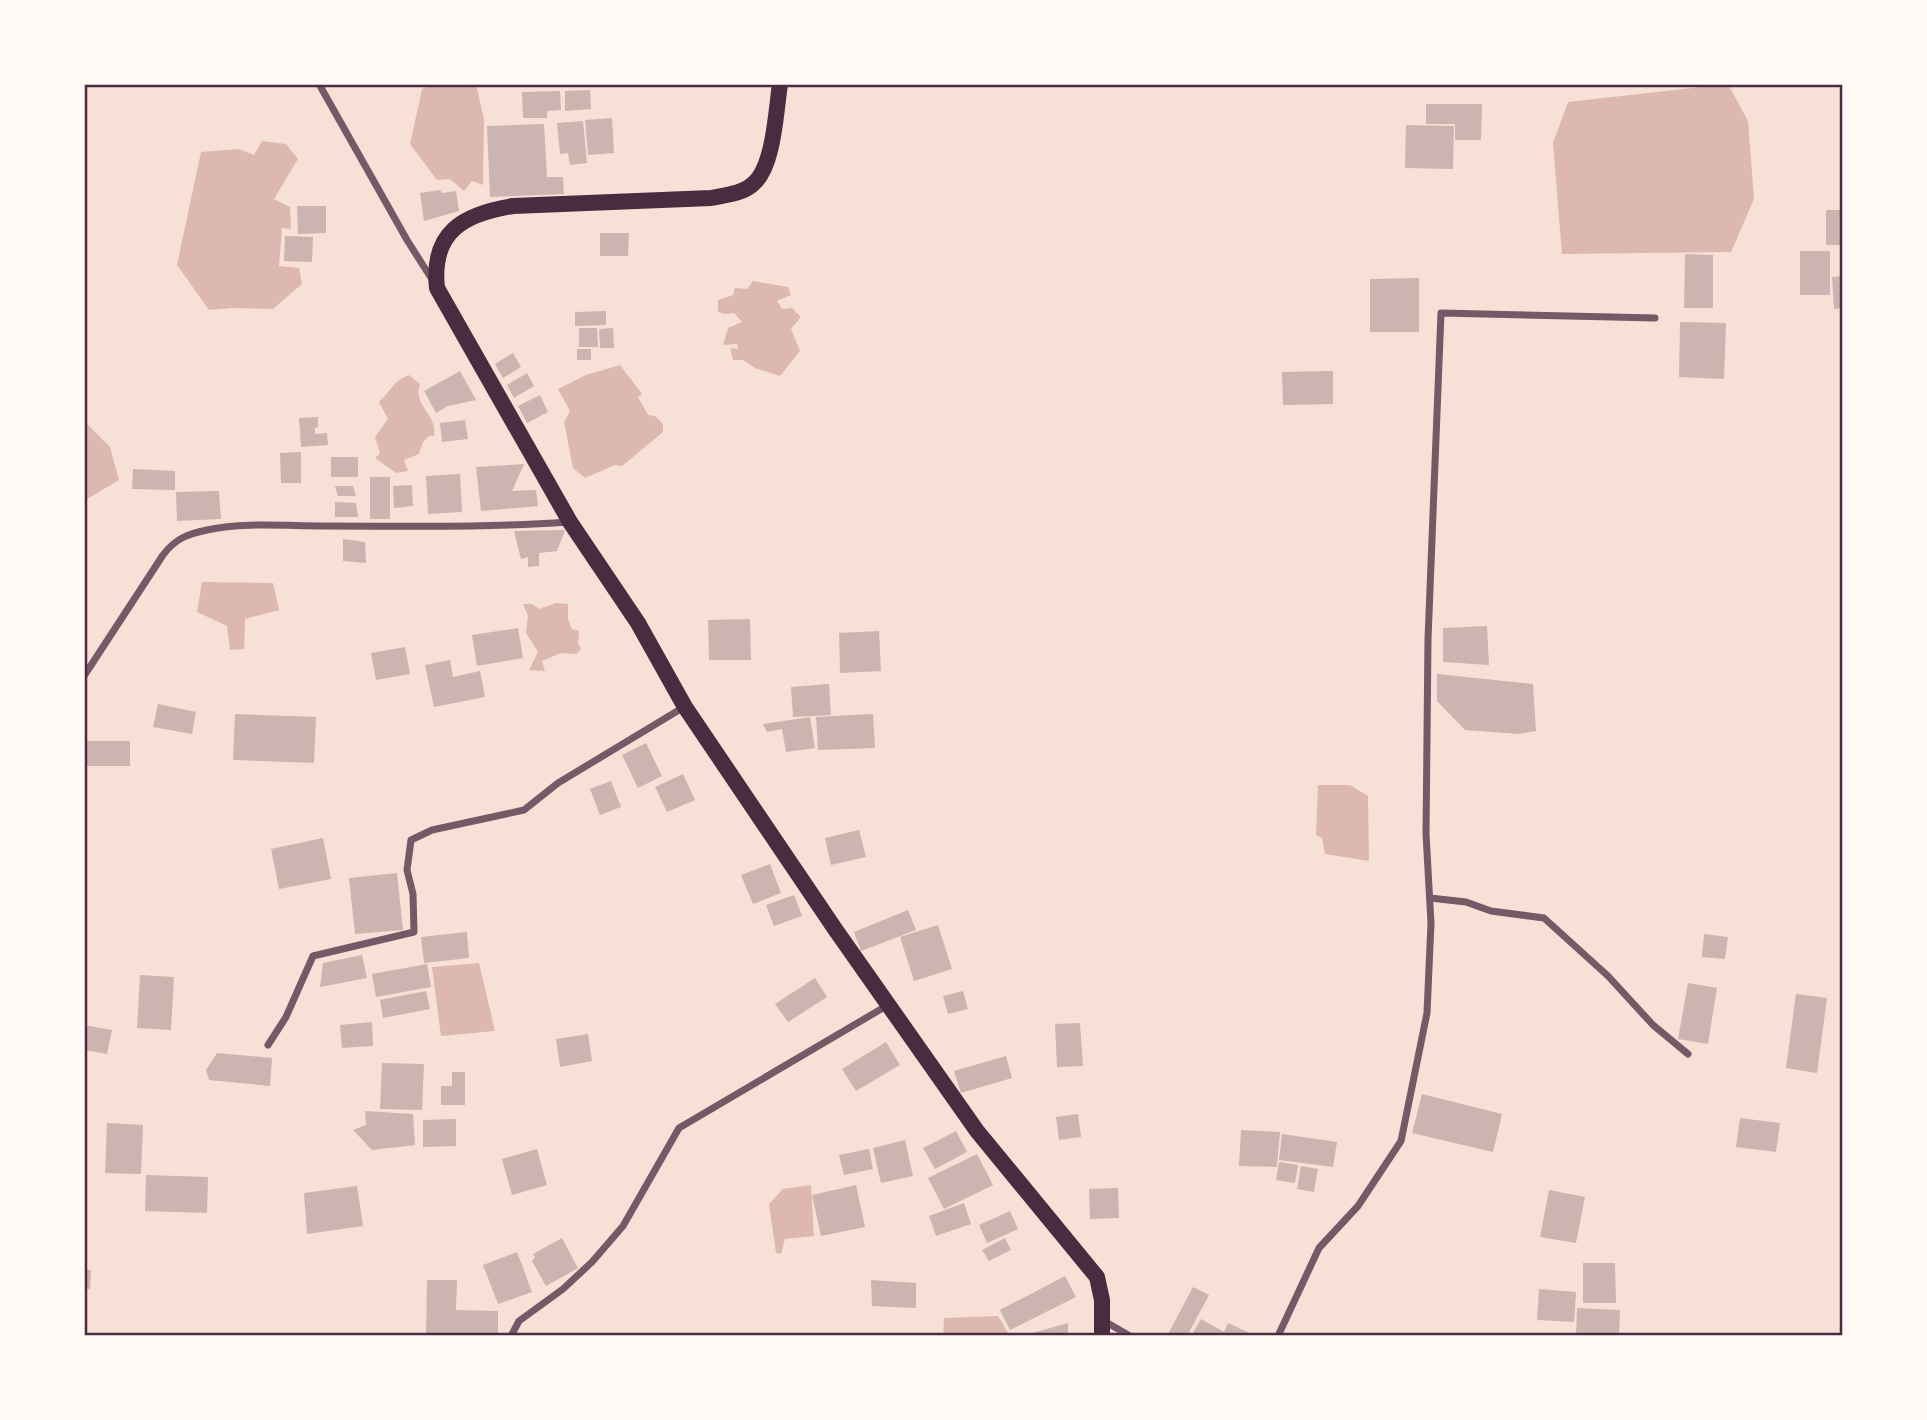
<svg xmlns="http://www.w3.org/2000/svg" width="1927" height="1420" font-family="Cabin,sans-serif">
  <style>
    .water { fill: #dcb8b0 }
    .building { fill: #ccb4b1 }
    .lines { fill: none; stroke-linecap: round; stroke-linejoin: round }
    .minor { stroke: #755966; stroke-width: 7 }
    .primary { stroke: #4a2c40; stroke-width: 16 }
    .neatline { fill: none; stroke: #4a2c40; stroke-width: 2.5 }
  </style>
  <rect width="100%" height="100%" fill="#f7e1d7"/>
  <path class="water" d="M 434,84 L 476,84 L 484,119 L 483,185 L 472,181 L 464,191 L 450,179 L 437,180 L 410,144 L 422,89 Z
    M 1728,84 L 1748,121 L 1754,199 L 1731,252 L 1562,254 L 1553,143 L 1568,102 Z
    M 262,141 L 286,144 L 298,159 L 274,199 L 290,207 L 291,229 L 282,228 L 279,266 L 299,268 L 302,284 L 273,309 L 232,308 L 209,310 L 177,265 L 201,152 L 239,149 L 254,155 Z
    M 753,281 L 788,287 L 791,295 L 777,301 L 782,309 L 792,308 L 801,317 L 791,329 L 800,351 L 780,376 L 755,368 L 743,360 L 733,360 L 730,348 L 738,349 L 737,344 L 723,345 L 728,328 L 742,322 L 734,313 L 725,314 L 718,312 L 718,300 L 733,295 L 735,288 L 747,289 Z
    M 620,365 L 642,394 L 638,397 L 648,415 L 655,416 L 663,424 L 663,432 L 622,466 L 615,465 L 585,478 L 573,468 L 564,422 L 570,411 L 558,389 L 586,375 Z
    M 409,375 L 420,384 C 412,405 438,414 434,436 L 429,436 L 423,442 L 419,454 L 404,460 L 408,471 L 396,473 L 375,458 L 380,453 L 375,437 L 388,419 L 379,402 C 390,392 394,380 409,375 Z
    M 84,421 L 110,447 L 119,480 L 84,501 Z
    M 202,582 L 273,583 L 279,610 L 245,619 L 244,649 L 230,650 L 227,626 L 197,612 Z
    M 556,603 L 568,604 L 568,619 L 572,629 L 579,631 L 578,643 L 581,649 L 576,654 L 561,653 L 542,661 L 545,671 L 529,670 L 538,652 L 526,633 L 528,616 L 523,604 L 532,604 L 539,609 Z
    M 1318,785 L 1350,785 L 1368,796 L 1369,861 L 1325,854 L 1322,838 L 1316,835 Z
    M 479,963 L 495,1031 L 441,1036 L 432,967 Z
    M 811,1185 L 814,1236 L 785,1239 L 781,1254 L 776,1253 L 769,1204 L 783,1189 Z
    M 998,1316 L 1010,1336 L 943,1336 L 944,1318 Z"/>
  <path class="building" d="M 590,90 L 591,109 L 565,111 L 565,91 Z
    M 560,91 L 561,110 L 547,111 L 547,118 L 523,118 L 522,92 Z
    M 1426,104 L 1482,104 L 1481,140 L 1455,140 L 1455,124 L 1426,124 Z
    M 612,118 L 614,153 L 588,155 L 585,120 Z
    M 583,121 L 587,163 L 570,165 L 568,153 L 560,154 L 557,123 Z
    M 544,124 L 547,177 L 563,177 L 564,194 L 490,197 L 487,126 Z
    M 1406,125 L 1454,126 L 1453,169 L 1405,168 Z
    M 440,190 L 442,193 L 456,191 L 459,211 L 424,221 L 420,193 Z
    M 297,206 L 326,206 L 326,233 L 298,234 Z
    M 1826,210 L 1843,210 L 1843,245 L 1826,245 Z
    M 600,233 L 629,233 L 628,256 L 600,256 Z
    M 285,236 L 313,237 L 312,262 L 284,261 Z
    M 1800,251 L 1830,251 L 1830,295 L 1800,295 Z
    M 1685,254 L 1713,255 L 1713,308 L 1684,308 Z
    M 1843,276 L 1843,308 L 1834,309 L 1832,277 Z
    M 1419,278 L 1419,332 L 1370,332 L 1370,279 Z
    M 606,311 L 606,325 L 575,326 L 575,312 Z
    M 1680,322 L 1726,323 L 1724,379 L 1679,377 Z
    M 579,328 L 597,328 L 598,347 L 579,347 Z
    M 613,328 L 614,348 L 600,348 L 599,329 Z
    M 577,349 L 591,349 L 591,360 L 577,360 Z
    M 513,353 L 521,367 L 503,378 L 495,364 Z
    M 460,371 L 476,400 L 448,406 L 436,413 L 424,391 Z
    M 1333,371 L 1333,404 L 1283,405 L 1282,372 Z
    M 527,373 L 534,386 L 514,398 L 507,385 Z
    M 540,395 L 548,412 L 527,423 L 518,406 Z
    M 318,417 L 318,427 L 315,428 L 315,434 L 327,433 L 328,445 L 301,447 L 299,418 Z
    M 465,420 L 468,439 L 442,442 L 440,423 Z
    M 301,452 L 301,483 L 281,483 L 280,453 Z
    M 331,457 L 358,457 L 358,477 L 331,477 Z
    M 524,464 L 512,491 L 536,490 L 538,506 L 481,511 L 476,467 Z
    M 133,469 L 175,471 L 175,490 L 132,489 Z
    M 460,474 L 462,512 L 428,514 L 426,476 Z
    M 370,477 L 390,477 L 390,519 L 370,519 Z
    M 412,485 L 413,506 L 394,508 L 393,486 Z
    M 335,486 L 353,486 L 356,496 L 338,496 Z
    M 219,491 L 221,519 L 177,521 L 176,492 Z
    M 335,502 L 356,503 L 358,517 L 335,517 Z
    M 565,530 L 557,551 L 539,553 L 539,566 L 528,567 L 528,557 L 521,559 L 514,531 Z
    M 343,539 L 365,542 L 366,563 L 343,561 Z
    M 750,619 L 751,660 L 709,660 L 708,620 Z
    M 1487,626 L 1489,665 L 1443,662 L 1443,628 Z
    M 518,628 L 523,658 L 477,666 L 472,635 Z
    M 879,631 L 881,671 L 840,673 L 839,633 Z
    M 405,647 L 410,674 L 376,680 L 371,653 Z
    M 450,660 L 453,677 L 480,671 L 485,697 L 434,707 L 425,665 Z
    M 1437,674 L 1533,684 L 1536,731 L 1519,734 L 1465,730 L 1437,701 Z
    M 829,684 L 831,715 L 793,717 L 791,687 Z
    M 158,704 L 196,712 L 192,734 L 153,727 Z
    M 235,714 L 316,717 L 314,763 L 233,760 Z
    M 873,714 L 875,748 L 818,750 L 816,717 Z
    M 810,717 L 815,748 L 786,752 L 782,729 L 767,732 L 763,724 Z
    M 84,741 L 130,741 L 130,766 L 84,766 Z
    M 646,743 L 662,776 L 638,788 L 622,755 Z
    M 683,774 L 695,800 L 667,812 L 655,787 Z
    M 611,781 L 621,807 L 600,815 L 590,789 Z
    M 859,830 L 866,857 L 831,865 L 825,838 Z
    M 323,838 L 331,879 L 279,889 L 271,849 Z
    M 770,864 L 781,893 L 753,904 L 741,875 Z
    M 397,873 L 403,930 L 355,934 L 349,878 Z
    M 794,895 L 802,916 L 774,926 L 766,905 Z
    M 908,910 L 916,930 L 861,951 L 854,932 Z
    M 938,925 L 952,969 L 914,981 L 900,937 Z
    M 467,932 L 469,958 L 424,963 L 421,937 Z
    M 1704,934 L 1728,937 L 1725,959 L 1702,957 Z
    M 362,955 L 367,978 L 320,987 L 323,963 Z
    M 427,964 L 431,987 L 376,997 L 372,974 Z
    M 140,975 L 174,977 L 171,1030 L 137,1028 Z
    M 815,978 L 827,997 L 788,1022 L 775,1004 Z
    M 1688,983 L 1717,988 L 1708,1044 L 1678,1039 Z
    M 426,991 L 430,1009 L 383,1018 L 380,1000 Z
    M 963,991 L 968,1009 L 948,1014 L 943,996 Z
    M 1796,994 L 1827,998 L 1817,1073 L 1786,1068 Z
    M 372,1022 L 373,1046 L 342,1048 L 340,1025 Z
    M 1080,1023 L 1083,1066 L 1057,1067 L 1055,1024 Z
    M 84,1025 L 112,1030 L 107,1054 L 84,1050 Z
    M 588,1034 L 592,1061 L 560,1067 L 556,1039 Z
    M 886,1042 L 900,1065 L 856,1091 L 842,1069 Z
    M 217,1053 L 272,1058 L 270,1086 L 209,1080 L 206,1070 Z
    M 1006,1056 L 1012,1078 L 961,1093 L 954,1071 Z
    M 382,1063 L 424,1064 L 422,1110 L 380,1109 Z
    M 452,1072 L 465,1072 L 465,1105 L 441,1105 L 441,1086 L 452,1086 Z
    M 1422,1094 L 1502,1114 L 1493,1152 L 1412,1133 Z
    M 365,1111 L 413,1114 L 415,1145 L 372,1150 L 353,1130 L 366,1125 Z
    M 1078,1114 L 1081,1137 L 1059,1140 L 1056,1117 Z
    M 1740,1118 L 1780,1123 L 1776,1152 L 1736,1147 Z
    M 456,1119 L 456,1146 L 423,1147 L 423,1120 Z
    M 107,1123 L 143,1125 L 141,1174 L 105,1173 Z
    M 1241,1130 L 1280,1132 L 1277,1167 L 1239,1166 Z
    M 956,1131 L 967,1152 L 935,1169 L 923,1148 Z
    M 1282,1134 L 1337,1142 L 1333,1167 L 1279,1160 Z
    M 905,1140 L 913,1176 L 881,1183 L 873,1148 Z
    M 537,1149 L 547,1185 L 512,1195 L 502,1159 Z
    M 869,1149 L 873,1169 L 844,1175 L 839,1155 Z
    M 977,1154 L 993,1185 L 944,1209 L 928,1178 Z
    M 1279,1162 L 1298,1165 L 1295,1183 L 1276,1180 Z
    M 1301,1166 L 1318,1169 L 1314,1192 L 1297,1189 Z
    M 146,1175 L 208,1177 L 207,1213 L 145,1211 Z
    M 856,1185 L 865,1227 L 821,1236 L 812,1195 Z
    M 357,1186 L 363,1226 L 307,1234 L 304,1193 Z
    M 1118,1188 L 1119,1218 L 1090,1219 L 1089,1189 Z
    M 1549,1190 L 1585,1197 L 1576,1243 L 1540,1237 Z
    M 964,1203 L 971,1224 L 936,1236 L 929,1216 Z
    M 1010,1211 L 1018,1229 L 987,1243 L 979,1225 Z
    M 562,1238 L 578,1268 L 546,1286 L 532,1261 L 535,1257 L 533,1254 Z
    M 1005,1238 L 1011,1250 L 989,1261 L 982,1250 Z
    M 517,1252 L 532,1292 L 498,1304 L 483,1265 Z
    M 1583,1263 L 1615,1263 L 1616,1303 L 1583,1303 Z
    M 84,1270 L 91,1270 L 90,1289 L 84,1289 Z
    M 1065,1276 L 1076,1297 L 1010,1330 L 1000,1310 Z
    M 427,1280 L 457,1280 L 456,1310 L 498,1311 L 498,1336 L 426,1336 Z
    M 871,1280 L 916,1283 L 916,1308 L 872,1306 Z
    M 1193,1287 L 1209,1295 L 1187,1336 L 1167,1336 Z
    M 1539,1289 L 1576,1292 L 1574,1322 L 1537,1320 Z
    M 1577,1308 L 1620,1310 L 1619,1336 L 1576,1336 Z
    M 1201,1319 L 1224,1332 L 1228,1323 L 1256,1336 L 1191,1336 Z
    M 1068,1323 L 1068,1336 L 1025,1336 L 1025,1335 Z"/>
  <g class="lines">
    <path class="minor" d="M 319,84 L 407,240 L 433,281
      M 84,676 L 163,555 C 175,539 187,534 207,530 C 244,522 286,526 324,526 C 405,526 487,528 568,522
      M 1430,898 L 1466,902 L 1491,911 L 1544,918 L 1608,976 L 1653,1025 L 1688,1054
      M 268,1045 L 286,1017 L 313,956 L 414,932 L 413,894 L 407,870 L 411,840 L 432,830 L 524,810 L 558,783 L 684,707
      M 1104,1321 L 1130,1336
      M 511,1336 L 519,1321 L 563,1289 L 592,1262 L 623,1226 L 679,1128 L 888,1005
      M 1278,1336 L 1319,1248 L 1358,1206 L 1401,1141 L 1427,1013 L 1431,923 L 1426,834 L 1428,639 L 1441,313 L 1655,318"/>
    <path class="primary" d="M 780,84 C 776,110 774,167 753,184 C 742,194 725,195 711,198 L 513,206 C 463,214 431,232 437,288 L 570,522 L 638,623 L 685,707 L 835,929 L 977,1131 L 1097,1277 L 1102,1300 L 1102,1336"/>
  </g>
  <rect width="1927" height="1420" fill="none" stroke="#fffaf5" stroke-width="172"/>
  <rect x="86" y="86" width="1755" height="1248" class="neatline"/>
</svg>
